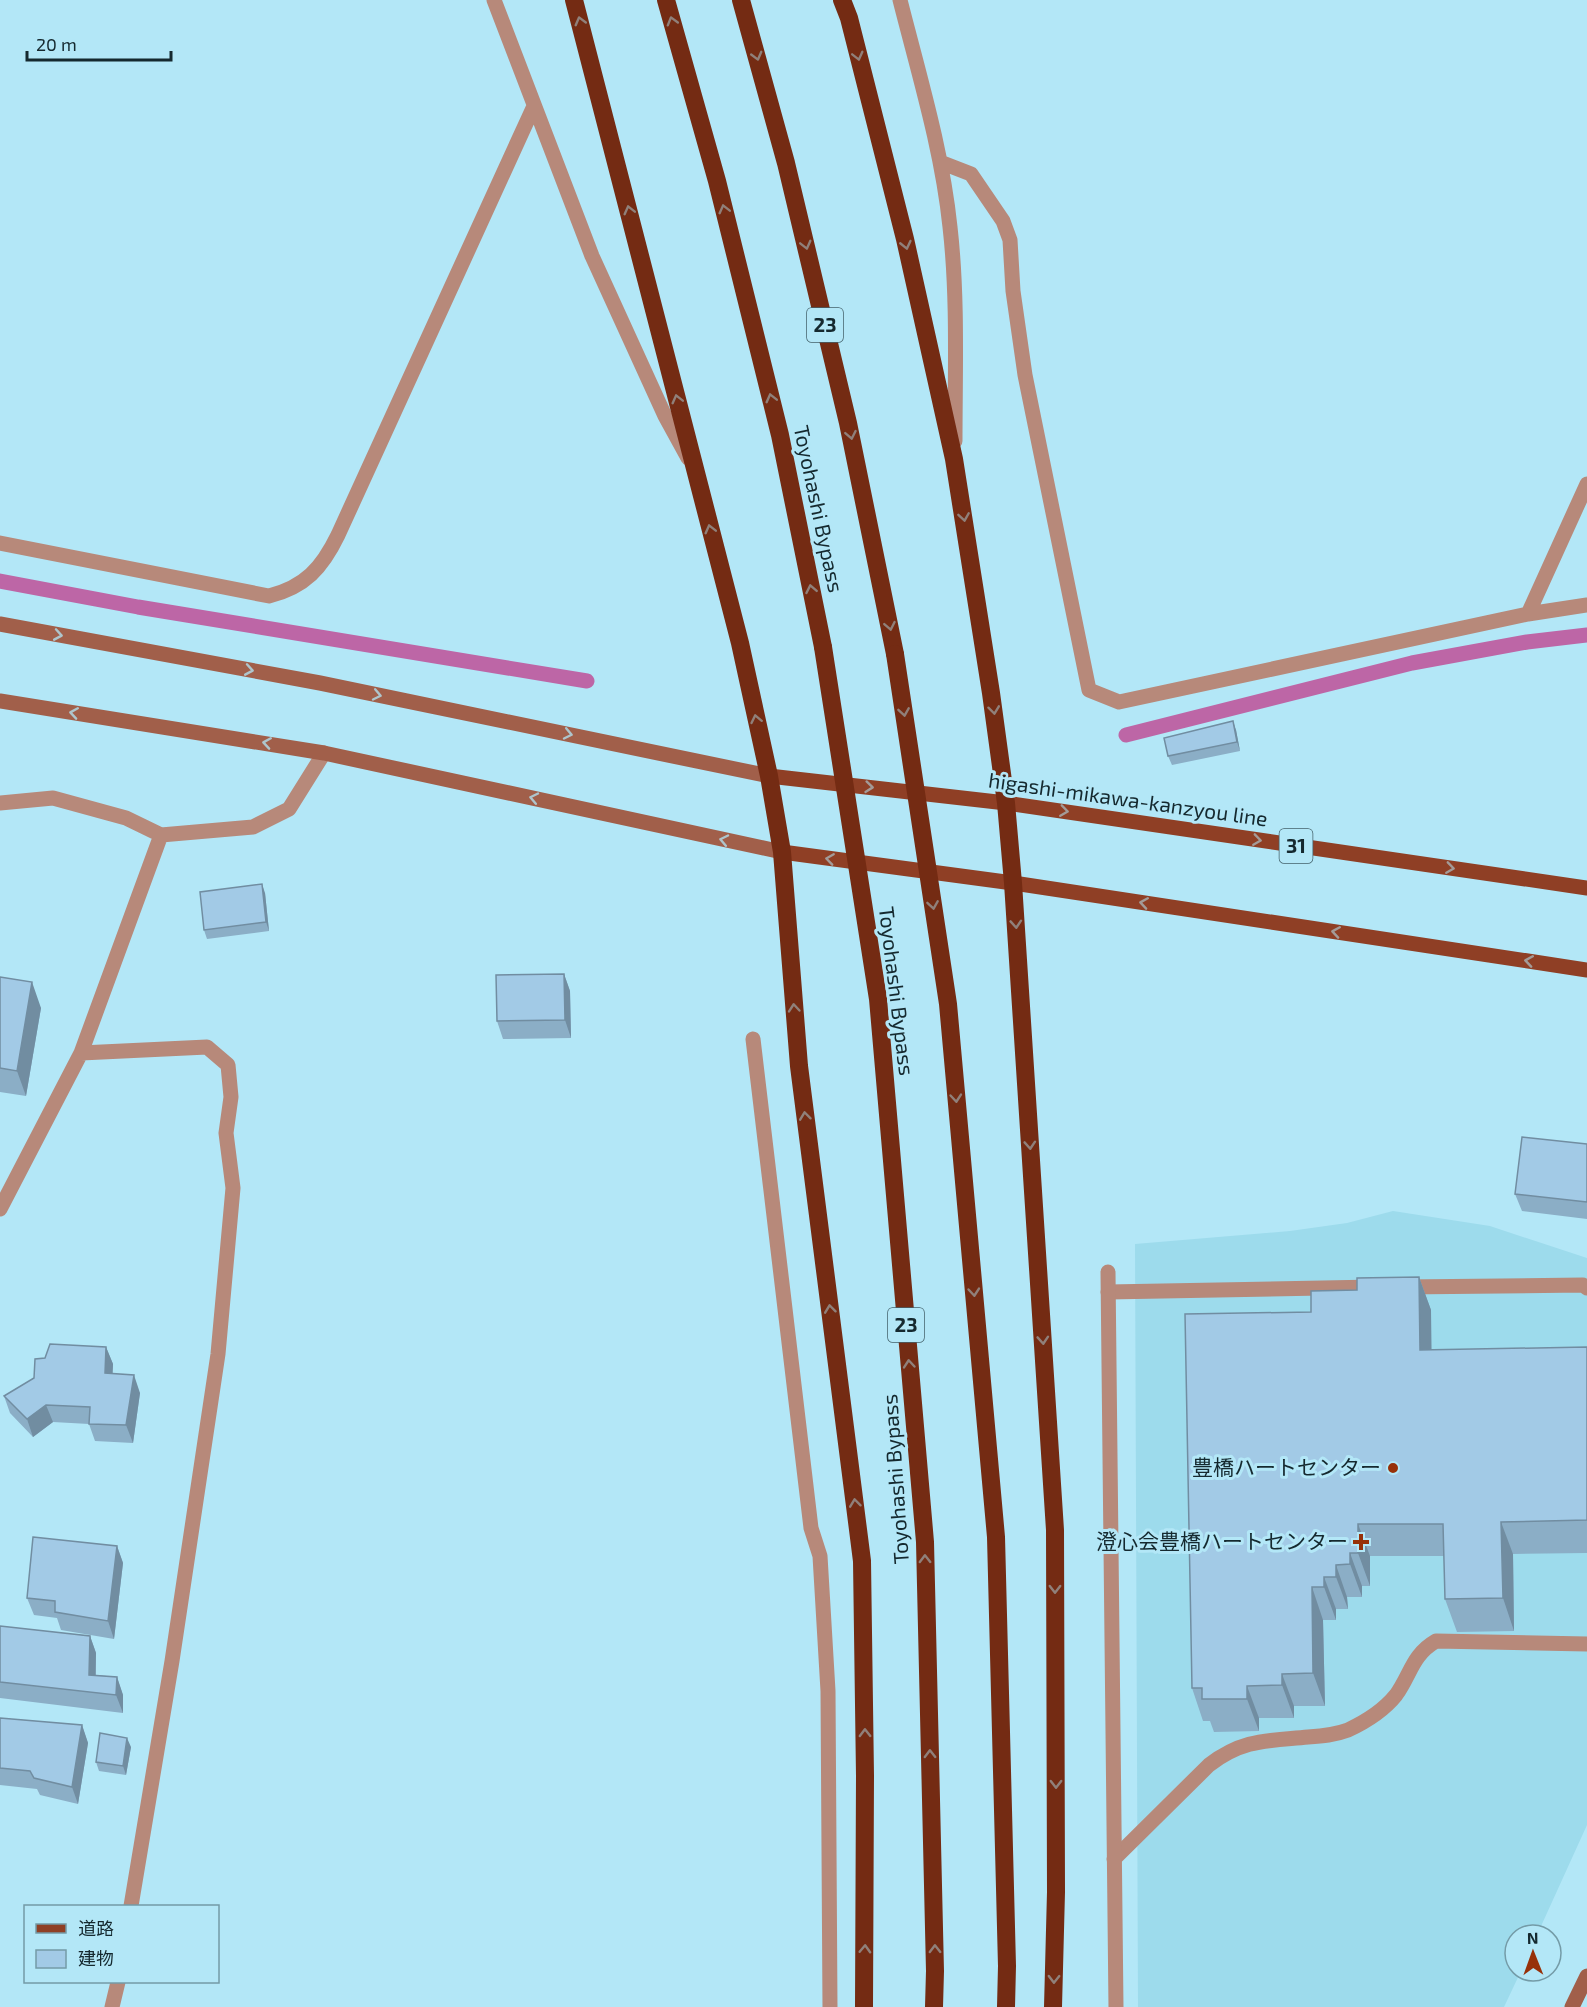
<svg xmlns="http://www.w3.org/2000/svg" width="1587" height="2007" font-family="'Exo 2','Noto Sans JP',sans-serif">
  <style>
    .built { fill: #9ddbec }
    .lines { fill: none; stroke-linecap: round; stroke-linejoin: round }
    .stream { stroke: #bd66a6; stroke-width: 15 }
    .lane { stroke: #b7897a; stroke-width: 15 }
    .street { stroke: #b7897a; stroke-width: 15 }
    .secondary { stroke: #a15f4a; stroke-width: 15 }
    .primary { stroke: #8f3f25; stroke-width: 15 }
    .highway { stroke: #742b13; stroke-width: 18 }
    .highway-bridge { stroke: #742b13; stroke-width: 18 }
    .wall { fill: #8baec6 }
    .shaded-wall { fill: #718da1 }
    .building { fill: #a2cae6; stroke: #718da1; stroke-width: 1.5 }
    .oneway { stroke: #90807a }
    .oneway2 { stroke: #aec5cc }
    .oneway3 { stroke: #a39b98 }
    .poi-dot { fill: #973109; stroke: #b3e7f7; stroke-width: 2 }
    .labels { text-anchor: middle; stroke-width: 6; stroke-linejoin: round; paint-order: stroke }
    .shield { fill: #b3e7f7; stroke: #44626b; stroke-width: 1.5 }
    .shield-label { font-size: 20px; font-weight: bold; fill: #15292f }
    .street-label { font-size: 21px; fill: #15292f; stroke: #b3e7f7 }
    .poi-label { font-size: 21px; fill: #15292f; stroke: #b3e7f7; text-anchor: end }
  </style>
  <rect width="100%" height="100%" fill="#b3e7f7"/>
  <path class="built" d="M 1393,1211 L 1490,1226 L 1587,1258 L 1587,1825 L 1537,1935 L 1515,1935 L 1515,1971 L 1521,1971 L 1504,2007 L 1138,2007 L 1135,1244 L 1290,1231 L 1347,1223 Z"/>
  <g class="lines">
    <path class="stream" d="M 0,581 L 138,607 L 587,681
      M 1126,735 L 1412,663 L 1527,642 L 1587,635"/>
    <path class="lane" d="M 1402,1287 L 1583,1285 L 1587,1288
      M 1108,1292 L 1375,1287
      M 1114,1859 L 1209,1765 C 1243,1739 1267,1741 1308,1737 C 1322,1736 1335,1735 1348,1730 C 1365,1722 1384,1710 1396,1695 C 1411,1674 1412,1655 1436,1641 L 1587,1644"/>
    <path class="street" d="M 494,0 L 592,256 L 665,416 L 688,458
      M 900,0 C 919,75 942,150 950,227 C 958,298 955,370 955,441
      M 940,162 L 971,174 L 1003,221 L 1010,240 L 1013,291 L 1025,375 L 1089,690 L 1119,702 L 1528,614 L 1587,605
      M 0,543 L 269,596 C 305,587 322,568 338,535 L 534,106
      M 1528,614 L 1587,484
      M 0,803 L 53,798 L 126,818 L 161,835 L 253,827 L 289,809 L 324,753
      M 753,1039 L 811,1528 L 820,1556 L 828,1691 L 830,2007
      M 81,1053 L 207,1047 L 228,1065 L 231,1097 L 226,1133 L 233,1188 L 218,1354 L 172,1661 L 131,1906
      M 0,1209 L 81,1053 L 161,835
      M 1108,1272 L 1116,2007
      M 112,2007 L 118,1982"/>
    <path class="secondary" d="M 0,624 L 320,683 L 769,776
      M 0,701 L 324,753 L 782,852
      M 1572,2007 L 1587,1976"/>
    <path class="primary" d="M 769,776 L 1006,803 L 1587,888
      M 782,852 L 1013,883 L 1587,970"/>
    <path class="highway" d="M 574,0 L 740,643 L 769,776 L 782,852 L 799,1066 L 862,1561 L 865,1776 L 864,2007
      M 666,0 L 717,181 L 780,435 L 823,647
      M 741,0 L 786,163 L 848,423 L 895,654
      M 842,0 L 849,18 L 905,239 L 954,459 L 991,693 L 1006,803 L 1013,883 L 1055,1530 L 1056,1892 L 1053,2007"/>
    <path class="highway-bridge" d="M 823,647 L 878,999 L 925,1542 L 935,1971 L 934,2007
      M 895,654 L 948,1004 L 996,1537 L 1007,1966 L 1006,2007"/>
  </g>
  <path class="wall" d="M 1236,730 L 1240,751 L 1172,765 L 1168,756 Z
    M 265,893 L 269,931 L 207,939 L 204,930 Z
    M 564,974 L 570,991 L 571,1038 L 503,1039 L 497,1021 Z
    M 0,977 L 41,1008 L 26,1096 L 0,1092 Z
    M 1587,1144 L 1587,1219 L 1522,1211 L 1515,1194 Z
    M 1419,1277 L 1431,1310 L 1431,1350 L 1587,1347 L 1587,1553 L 1513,1554 L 1514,1631 L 1457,1632 L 1445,1599 L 1444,1556 L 1370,1556 L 1370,1586 L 1362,1586 L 1362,1597 L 1347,1597 L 1348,1609 L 1336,1609 L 1336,1620 L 1323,1620 L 1325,1706 L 1294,1706 L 1294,1718 L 1259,1718 L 1259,1731 L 1214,1732 L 1210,1721 L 1203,1721 L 1192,1688 L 1311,1312 L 1357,1290 Z
    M 106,1347 L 113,1364 L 112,1374 L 140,1393 L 133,1443 L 95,1441 L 89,1424 L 53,1422 L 33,1437 L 10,1413 L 4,1396 L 34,1378 L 45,1358 Z
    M 117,1546 L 123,1563 L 114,1639 L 61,1630 L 57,1618 L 34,1615 L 27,1598 Z
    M 0,1626 L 90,1636 L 96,1653 L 96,1675 L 117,1677 L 123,1695 L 123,1713 L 0,1698 Z
    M 0,1718 L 82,1725 L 88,1743 L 78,1804 L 40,1795 L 37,1789 L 0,1785 Z
    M 131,1747 L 126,1775 L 99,1771 L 96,1762 Z"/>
  <path class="shaded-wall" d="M 1233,721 L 1236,730 L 1240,751 L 1237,742 Z
    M 262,884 L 265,893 L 269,931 L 266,922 Z
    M 564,974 L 570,991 L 571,1038 L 565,1020 Z
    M 32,982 L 41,1008 L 26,1096 L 17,1071 Z
    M 1419,1277 L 1431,1310 L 1432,1383 L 1420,1350 Z
    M 106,1347 L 113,1364 L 112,1391 L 105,1373 Z
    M 134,1375 L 140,1393 L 133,1443 L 126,1425 Z
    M 46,1405 L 53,1422 L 33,1437 L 27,1419 Z
    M 1501,1522 L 1513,1554 L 1514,1631 L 1503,1598 Z
    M 1358,1524 L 1370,1556 L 1370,1586 L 1358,1553 Z
    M 117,1546 L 123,1563 L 114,1639 L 108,1621 Z
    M 1350,1553 L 1362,1586 L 1362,1597 L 1350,1564 Z
    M 1336,1565 L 1347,1597 L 1348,1609 L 1336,1577 Z
    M 1324,1577 L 1336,1609 L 1336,1620 L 1324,1587 Z
    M 1312,1587 L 1323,1620 L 1325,1706 L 1313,1673 Z
    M 90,1636 L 96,1653 L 95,1692 L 89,1675 Z
    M 1282,1674 L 1294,1706 L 1294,1718 L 1282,1685 Z
    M 117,1677 L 123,1695 L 123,1713 L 116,1695 Z
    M 1247,1686 L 1259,1718 L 1259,1731 L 1247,1699 Z
    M 82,1725 L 88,1743 L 78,1804 L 72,1787 Z
    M 127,1738 L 131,1747 L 126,1775 L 123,1766 Z"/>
  <path class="building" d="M 1233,721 L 1237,742 L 1168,756 L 1164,738 Z
    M 262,884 L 266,922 L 204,930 L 200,892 Z
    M 564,974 L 565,1020 L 497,1021 L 496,975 Z
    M 0,977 L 32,982 L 17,1071 L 0,1068 Z
    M 1522,1137 L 1587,1144 L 1587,1202 L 1515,1194 Z
    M 1419,1277 L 1420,1350 L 1587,1347 L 1587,1520 L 1501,1522 L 1503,1598 L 1445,1599 L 1443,1524 L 1358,1524 L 1358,1553 L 1350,1553 L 1350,1564 L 1336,1565 L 1336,1577 L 1324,1577 L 1324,1587 L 1312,1587 L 1313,1673 L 1282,1674 L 1282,1685 L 1247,1686 L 1247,1699 L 1202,1699 L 1202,1688 L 1192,1688 L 1185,1314 L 1311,1312 L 1311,1291 L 1357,1290 L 1357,1278 Z
    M 50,1344 L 106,1347 L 105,1373 L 134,1375 L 126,1425 L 89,1424 L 90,1407 L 46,1405 L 27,1419 L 4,1396 L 34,1378 L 35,1359 L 45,1358 Z
    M 33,1537 L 117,1546 L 108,1621 L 55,1612 L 55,1601 L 27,1598 Z
    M 0,1626 L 90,1636 L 89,1675 L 117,1677 L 116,1695 L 0,1682 Z
    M 0,1718 L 82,1725 L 72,1787 L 34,1778 L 30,1771 L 0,1768 Z
    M 100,1733 L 127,1738 L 123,1766 L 96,1762 Z"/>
  <defs><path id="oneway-chevron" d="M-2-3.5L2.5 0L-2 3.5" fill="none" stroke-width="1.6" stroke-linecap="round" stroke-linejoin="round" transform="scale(1.5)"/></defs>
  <g class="oneway">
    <use href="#oneway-chevron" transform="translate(580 21) rotate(-105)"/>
    <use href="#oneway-chevron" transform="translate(672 21) rotate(-106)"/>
    <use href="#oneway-chevron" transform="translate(757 56) rotate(75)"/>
    <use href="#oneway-chevron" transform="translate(858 56) rotate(76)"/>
    <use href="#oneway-chevron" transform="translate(724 209) rotate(-104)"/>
    <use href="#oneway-chevron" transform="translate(629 210) rotate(-104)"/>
    <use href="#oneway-chevron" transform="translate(806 245) rotate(76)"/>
    <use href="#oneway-chevron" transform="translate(906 245) rotate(77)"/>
    <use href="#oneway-chevron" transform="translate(771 398) rotate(-104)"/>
    <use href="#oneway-chevron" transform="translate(677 399) rotate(-104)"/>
    <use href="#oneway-chevron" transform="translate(851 435) rotate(79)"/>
    <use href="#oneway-chevron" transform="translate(964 517) rotate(81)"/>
    <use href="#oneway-chevron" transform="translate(710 529) rotate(-104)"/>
    <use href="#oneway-chevron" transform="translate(811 589) rotate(-101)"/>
    <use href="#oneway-chevron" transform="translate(890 626) rotate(79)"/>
    <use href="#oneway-chevron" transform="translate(994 710) rotate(83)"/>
    <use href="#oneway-chevron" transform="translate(904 712) rotate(81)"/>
    <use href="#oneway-chevron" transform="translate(756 719) rotate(-102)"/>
    <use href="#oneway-chevron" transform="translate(933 905) rotate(81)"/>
    <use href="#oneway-chevron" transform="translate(1016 924) rotate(86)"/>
    <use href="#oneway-chevron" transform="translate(794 1008) rotate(-95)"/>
    <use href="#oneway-chevron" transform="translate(956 1098) rotate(85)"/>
    <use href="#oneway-chevron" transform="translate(805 1116) rotate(-97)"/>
    <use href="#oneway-chevron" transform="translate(1030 1145) rotate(86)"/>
    <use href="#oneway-chevron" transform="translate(974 1292) rotate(85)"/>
    <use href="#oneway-chevron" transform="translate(830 1309) rotate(-97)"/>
    <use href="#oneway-chevron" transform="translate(1043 1340) rotate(86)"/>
    <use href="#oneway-chevron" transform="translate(909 1364) rotate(-95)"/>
    <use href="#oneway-chevron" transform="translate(855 1503) rotate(-97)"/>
    <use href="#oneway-chevron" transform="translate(925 1559) rotate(-91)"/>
    <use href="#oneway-chevron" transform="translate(1055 1589) rotate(90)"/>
    <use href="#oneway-chevron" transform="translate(865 1733) rotate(-91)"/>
    <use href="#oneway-chevron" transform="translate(930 1754) rotate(-91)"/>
    <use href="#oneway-chevron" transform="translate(1056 1784) rotate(90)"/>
    <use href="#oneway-chevron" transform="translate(865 1949) rotate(-88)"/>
    <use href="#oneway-chevron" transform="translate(935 1949) rotate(-91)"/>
    <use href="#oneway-chevron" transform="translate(1054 1979) rotate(91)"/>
  </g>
  <g class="oneway2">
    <use href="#oneway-chevron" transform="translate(58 635) rotate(10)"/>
    <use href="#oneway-chevron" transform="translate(249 670) rotate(10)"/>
    <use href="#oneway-chevron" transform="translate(377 695) rotate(12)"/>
    <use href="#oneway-chevron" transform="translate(74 713) rotate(-171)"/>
    <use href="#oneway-chevron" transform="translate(568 734) rotate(12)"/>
    <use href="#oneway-chevron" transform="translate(267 743) rotate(-171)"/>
    <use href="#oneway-chevron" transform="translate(534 798) rotate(-168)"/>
    <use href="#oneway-chevron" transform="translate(724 840) rotate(-168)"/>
  </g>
  <g class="oneway3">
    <use href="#oneway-chevron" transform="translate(869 787) rotate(6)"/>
    <use href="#oneway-chevron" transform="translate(1064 811) rotate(8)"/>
    <use href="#oneway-chevron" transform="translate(1257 840) rotate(8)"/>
    <use href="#oneway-chevron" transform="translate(830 859) rotate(-172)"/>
    <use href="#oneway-chevron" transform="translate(1450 868) rotate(8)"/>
    <use href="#oneway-chevron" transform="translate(1144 903) rotate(-171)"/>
    <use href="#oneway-chevron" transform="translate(1336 932) rotate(-171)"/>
    <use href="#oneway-chevron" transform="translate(1529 961) rotate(-171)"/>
  </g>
  <g class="poi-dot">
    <circle cx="1393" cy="1468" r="6"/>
    <path d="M1358 1533h6v6h6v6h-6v6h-6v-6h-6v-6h6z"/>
  </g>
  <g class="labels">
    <g class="shield">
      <rect x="807" y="308" width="36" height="34" rx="4.5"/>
      <rect x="1279.5" y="829" width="33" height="34" rx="4.5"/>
      <rect x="888" y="1308" width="36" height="34" rx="4.5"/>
    </g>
    <g class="shield-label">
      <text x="825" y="332">23</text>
      <text x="1296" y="853">31</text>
      <text x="906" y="1332">23</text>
    </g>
    <g class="street-label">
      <text transform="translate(818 509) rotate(78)" y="7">Toyohashi Bypass</text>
      <text transform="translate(1128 800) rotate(8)" y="7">higashi-mikawa-kanzyou line</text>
      <text transform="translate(896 991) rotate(83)" y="7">Toyohashi Bypass</text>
      <text transform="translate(896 1479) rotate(-94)" y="7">Toyohashi Bypass</text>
    </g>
    <g class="poi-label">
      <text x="1381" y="1475">豊橋ハートセンター</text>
      <text x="1348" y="1549">澄心会豊橋ハートセンター</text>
    </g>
  </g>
  <rect x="24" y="1905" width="195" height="78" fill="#b3e7f7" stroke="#749ba7" stroke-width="1.5"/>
  <rect x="36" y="1924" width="30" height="9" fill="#8f3f25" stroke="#749ba7" stroke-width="1.5"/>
  <text x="78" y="1935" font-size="18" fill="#15292f">道路</text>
  <rect x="36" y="1950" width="30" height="18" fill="#a2cae6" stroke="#749ba7" stroke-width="1.5"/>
  <text x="78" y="1965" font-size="18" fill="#15292f">建物</text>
  <g transform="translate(1533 1953) rotate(359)"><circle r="28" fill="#b3e7f7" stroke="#749ba7" stroke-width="1.5"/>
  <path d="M0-4.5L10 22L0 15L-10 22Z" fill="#973109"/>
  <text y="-9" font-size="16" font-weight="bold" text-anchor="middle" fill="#15292f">N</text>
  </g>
  <path d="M27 51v9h144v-9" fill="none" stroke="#15292f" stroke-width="3"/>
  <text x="36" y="51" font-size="18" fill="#15292f" stroke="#b3e7f7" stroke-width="4.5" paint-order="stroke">20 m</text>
</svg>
